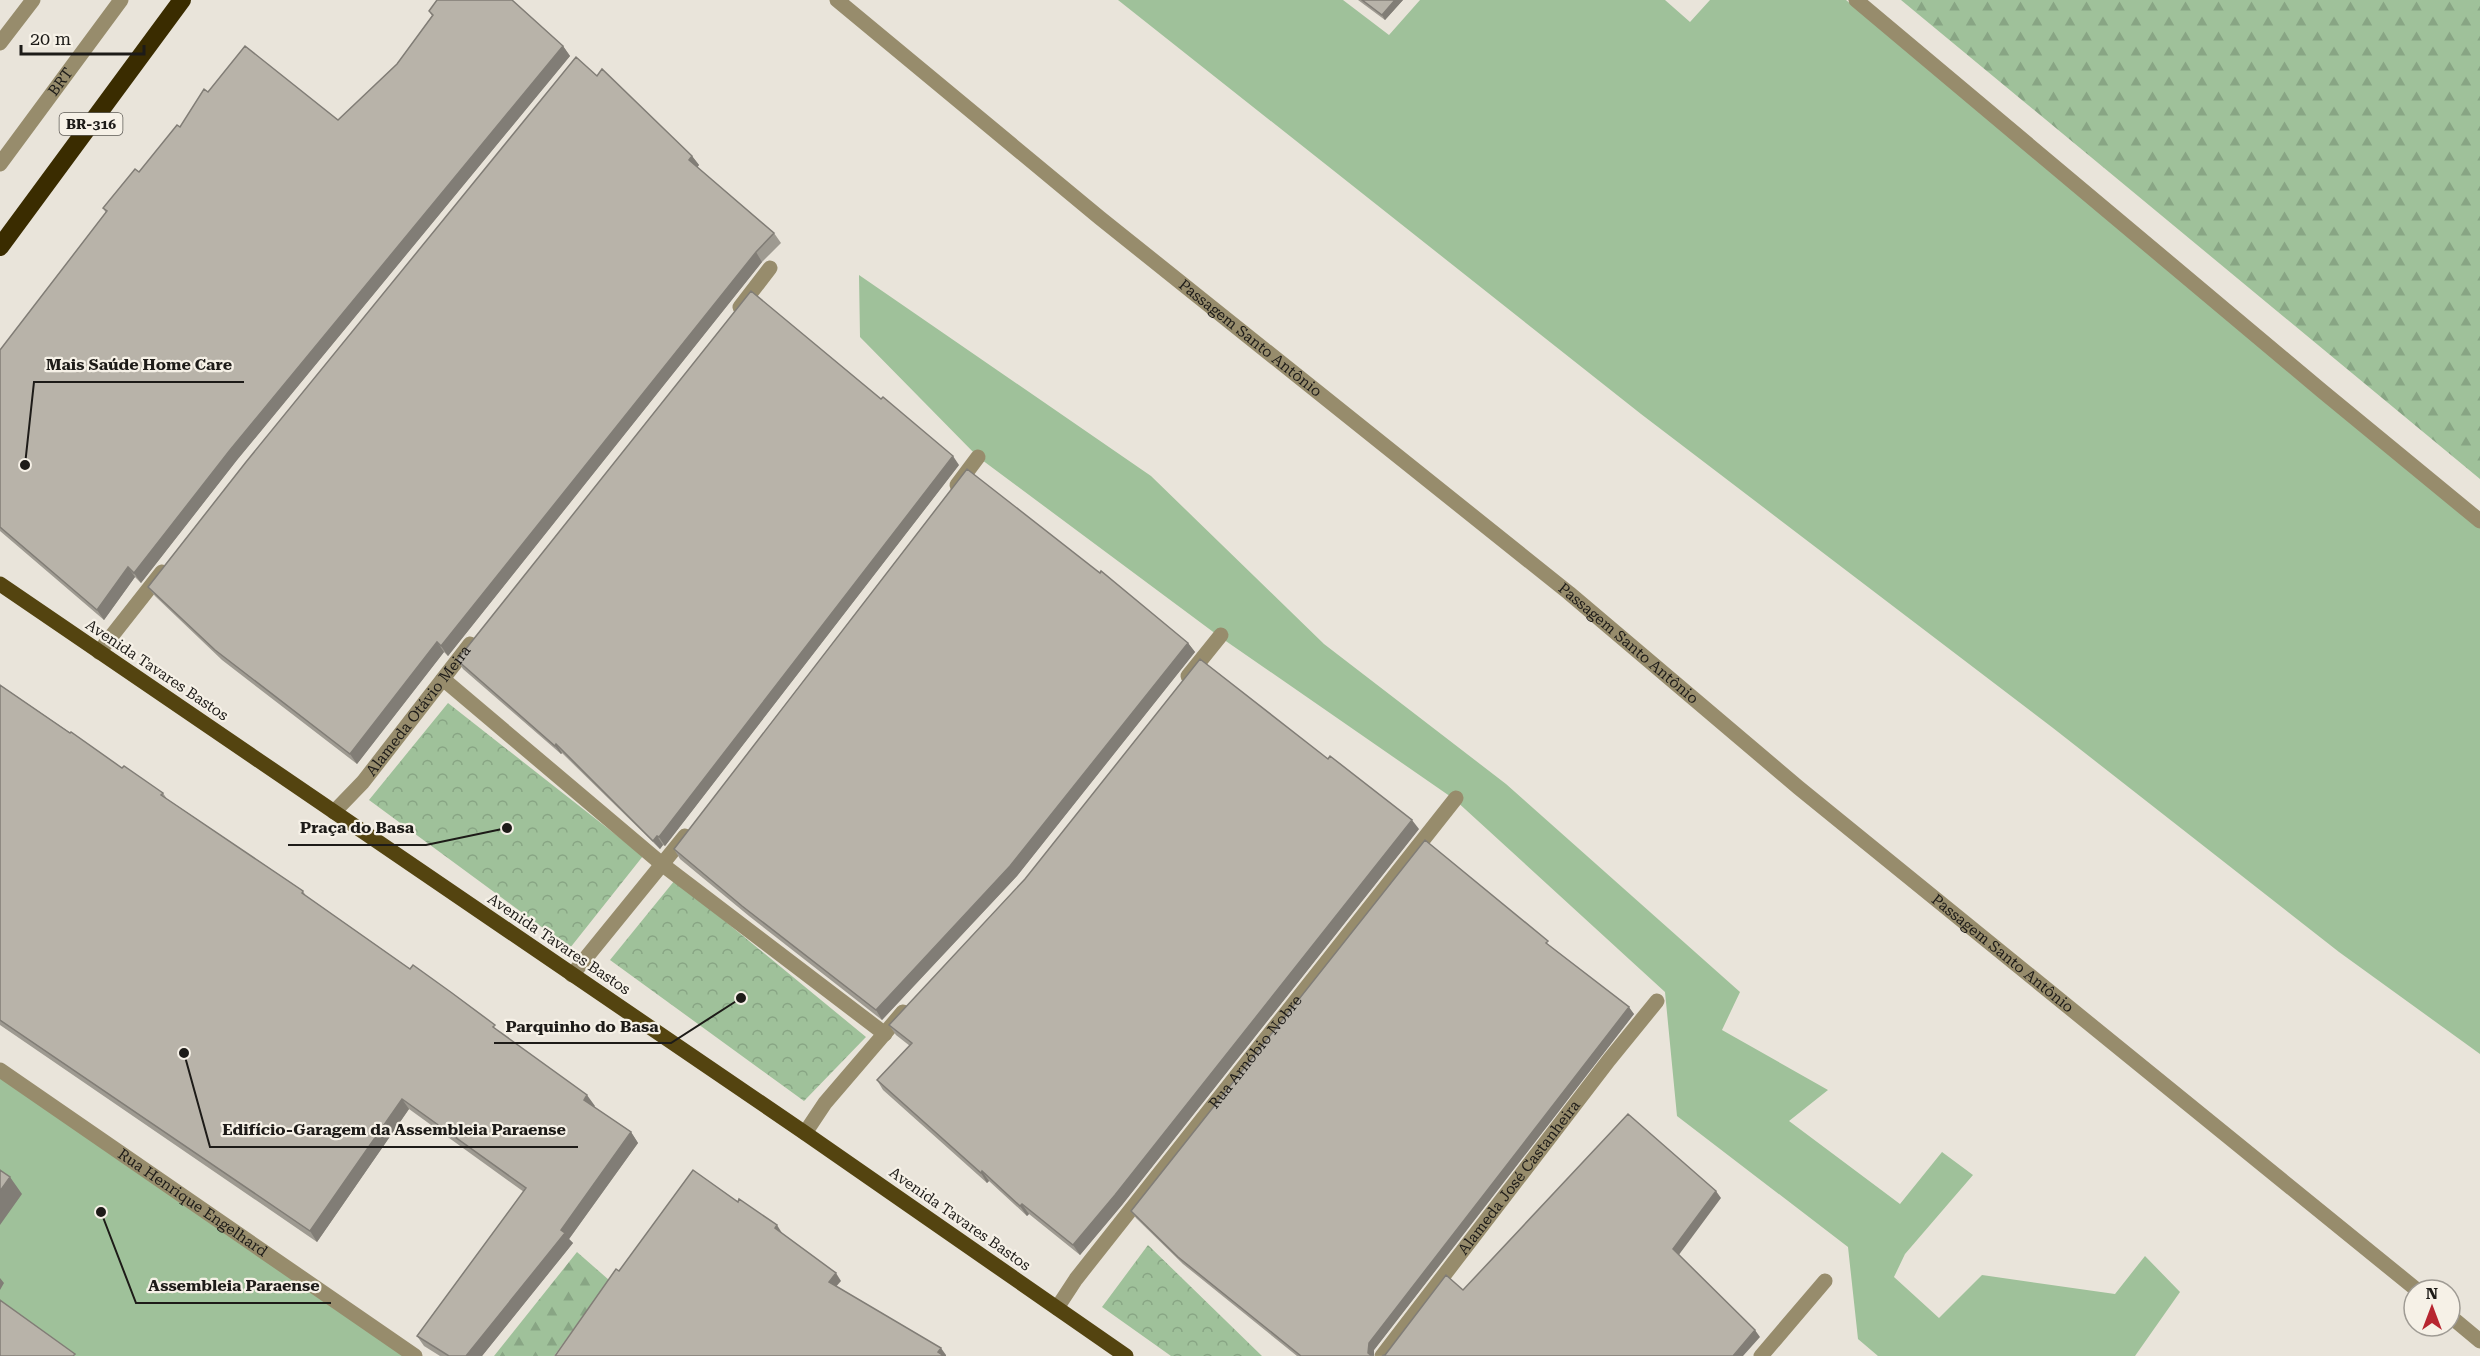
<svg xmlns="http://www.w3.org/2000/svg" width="2480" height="1356" font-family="'Roboto Serif',serif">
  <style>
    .green { fill: #9fc19a }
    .forest { fill: url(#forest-firs) }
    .park { fill: url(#park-crowns) }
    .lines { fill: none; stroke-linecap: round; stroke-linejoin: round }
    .minor { stroke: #978c6c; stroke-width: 15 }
    .major { stroke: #544410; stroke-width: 15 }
    .highway { stroke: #3a2c00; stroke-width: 18 }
    .wall { fill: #9e9a91 }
    .shaded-wall { fill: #817d76 }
    .building { fill: #b8b3a9; stroke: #817d76; stroke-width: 1.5 }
    .labels { text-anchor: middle; stroke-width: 4.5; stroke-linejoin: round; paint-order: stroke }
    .shield { fill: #f6f1e7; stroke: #5e5b56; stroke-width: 1.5 }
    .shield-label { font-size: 14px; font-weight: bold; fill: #1d1b18 }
    .street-label { font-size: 15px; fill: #1d1b18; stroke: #f6f1e7 }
    .leader { fill: none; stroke: #1d1b18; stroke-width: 2 }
    .callout-dot { fill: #1d1b18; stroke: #f6f1e7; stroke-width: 2 }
    .callout-label { font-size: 16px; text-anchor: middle; font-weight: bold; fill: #1d1b18; stroke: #f6f1e7; stroke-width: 4.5; stroke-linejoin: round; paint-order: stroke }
  </style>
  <defs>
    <pattern id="forest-firs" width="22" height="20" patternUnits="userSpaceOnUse" patternTransform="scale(1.5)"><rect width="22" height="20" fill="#9fc19a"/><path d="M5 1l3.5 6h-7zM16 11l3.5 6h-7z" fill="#88a584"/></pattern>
    <pattern id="park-crowns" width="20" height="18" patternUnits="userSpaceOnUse" patternTransform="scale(1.5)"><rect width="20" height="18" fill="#9fc19a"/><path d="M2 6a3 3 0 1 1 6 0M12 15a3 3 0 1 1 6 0" fill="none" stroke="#88a584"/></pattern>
  </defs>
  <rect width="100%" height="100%" fill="#e9e4da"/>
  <path class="green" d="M 1118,0 L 1343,0 L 1389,35 L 1420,0 L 1665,0 L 1690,22 L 1710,0 L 1846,0 L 2317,394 L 2480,526 L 2480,1054 L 2339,952 L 2053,728 L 1641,414 Z
    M 859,275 L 1151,476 L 1324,644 L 1506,784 L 1740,992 L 1722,1030 L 1828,1090 L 1789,1121 L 1900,1204 L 1942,1152 L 1973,1175 L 1905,1254 L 1894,1277 L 1939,1318 L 1982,1275 L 2115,1294 L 2145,1256 L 2180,1292 L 2135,1356 L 1878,1356 L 1858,1339 L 1848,1247 L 1677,1116 L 1665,992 L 1454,799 L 1220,637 L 978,457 L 860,337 Z
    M 0,1073 L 410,1356 L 0,1356 Z"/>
  <path class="forest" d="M 1901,0 L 2480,0 L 2480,479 Z
    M 577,1252 L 609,1280 L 554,1356 L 494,1356 Z"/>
  <path class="park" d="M 448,703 L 643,856 L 570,948 L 369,800 Z
    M 675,880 L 866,1037 L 804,1101 L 610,960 Z
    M 1148,1245 L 1262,1356 L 1171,1356 L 1102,1307 Z"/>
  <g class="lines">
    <g class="minor">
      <path id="s1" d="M 837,0 L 1100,218 L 1569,593 L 1799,788 L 2417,1290"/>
      <path d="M 1856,0 L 2322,391 L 2480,521"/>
      <path d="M 0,43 L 33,0"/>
      <path id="s2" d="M 0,164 L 121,0"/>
      <path d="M 740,307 L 770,268"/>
      <path d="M 957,485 L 978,457"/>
      <path d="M 99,652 L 162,572"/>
      <path d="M 1188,676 L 1221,635"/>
      <path d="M 443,679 L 663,865 L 885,1034"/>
      <path id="s3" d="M 334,812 L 363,782 L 470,644"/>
      <path d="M 572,975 L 685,836"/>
      <path id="s4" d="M 0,1070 L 415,1356"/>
      <path d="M 805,1133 L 825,1103 L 903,1012"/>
      <path id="s5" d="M 1057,1308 L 1076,1279 L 1456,798"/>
      <path d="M 2450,1316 L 2480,1341"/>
      <path id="s6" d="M 1382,1356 L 1609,1060 L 1657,1001"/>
      <path d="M 1761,1356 L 1825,1281"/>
    </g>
    <path class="major" d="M 0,584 L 805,1133 L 1126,1356"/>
    <path class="highway" d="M 0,247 L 182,0"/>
  </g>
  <path class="wall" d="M 1358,0 L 1403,0 L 1385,20 Z
    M 429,11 L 563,46 L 570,56 L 237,460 L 141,583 L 135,577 L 104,620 L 0,531 L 0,350 L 106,213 L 103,208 L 139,172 L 180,127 L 208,92 L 338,120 L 397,64 L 432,16 Z
    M 597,76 L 692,156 L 699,165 L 697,167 L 774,233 L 781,243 L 762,262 L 448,656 L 444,652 L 357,764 L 222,660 L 155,596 L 148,587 Z
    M 959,465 L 665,846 L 663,845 L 660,849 L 562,753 L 561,754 L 463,669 L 457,660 Z
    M 1188,643 L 1195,652 L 1017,876 L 882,1020 L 749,916 L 680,859 L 674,849 Z
    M 0,685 L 122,768 L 163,793 L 167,799 L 303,891 L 306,896 L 500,1032 L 594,1107 L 631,1132 L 638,1143 L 569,1239 L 573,1243 L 482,1356 L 440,1356 L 424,1346 L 417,1336 L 524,1192 L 409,1109 L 317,1242 L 0,1025 Z
    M 1419,829 L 1122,1205 L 1080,1255 L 1029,1214 L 1027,1216 L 989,1181 L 987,1183 L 883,1090 L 877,1080 L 910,1046 L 896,1035 L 889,1025 Z
    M 1553,948 L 1634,1014 L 1374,1350 L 1374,1356 L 1297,1356 L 1183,1264 L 1136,1218 L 1131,1211 Z"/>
  <path class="shaded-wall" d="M 1395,0 L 1403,0 L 1385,20 L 1382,15 Z
    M 563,46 L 570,56 L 237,460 L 141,583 L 134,573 L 230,450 Z
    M 692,156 L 699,165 L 696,169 L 689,160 Z
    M 756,252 L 762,262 L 448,656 L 441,646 Z
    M 953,456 L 959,465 L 665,846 L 659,837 Z
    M 128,567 L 135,577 L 104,620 L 97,610 Z
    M 437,642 L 444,652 L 357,764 L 350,754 Z
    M 1188,643 L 1195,652 L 1017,876 L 882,1020 L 876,1010 Z
    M 556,744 L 562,753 L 561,754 L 555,746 Z
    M 1412,820 L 1419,829 L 1122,1205 L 1080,1255 L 1073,1245 Z
    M 657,836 L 663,845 L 660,849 L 653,841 Z
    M 1629,1007 L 1634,1014 L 1374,1350 L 1374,1356 L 1370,1356 L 1368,1353 L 1369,1343 Z
    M 587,1095 L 595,1106 L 592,1110 L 584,1100 Z
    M 402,1099 L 409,1109 L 317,1242 L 310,1231 Z
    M 631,1132 L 638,1143 L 569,1239 L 573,1243 L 482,1356 L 466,1356 L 561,1230 Z
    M 982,1171 L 989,1181 L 987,1183 L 981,1173 Z
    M 10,1177 L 22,1194 L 0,1225 L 0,1191 Z
    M 1716,1191 L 1721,1198 L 1678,1256 L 1673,1249 Z
    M 1022,1204 L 1029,1214 L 1027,1216 L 1020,1206 Z
    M 777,1225 L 782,1233 L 780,1236 L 775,1228 Z
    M 836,1273 L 841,1281 L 834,1289 L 829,1282 Z
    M 0,1278 L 4,1283 L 0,1290 Z
    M 1755,1330 L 1760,1337 L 1743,1356 L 1733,1356 Z
    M 941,1348 L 946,1355 L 946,1356 L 941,1356 L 938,1352 Z"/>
  <path class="building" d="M 437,0 L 512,0 L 563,46 L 230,450 L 134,573 L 128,567 L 97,610 L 0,527 L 0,350 L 107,211 L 103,208 L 135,169 L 139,172 L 177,125 L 180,127 L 204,89 L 208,92 L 245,46 L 338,120 L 397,64 L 433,15 L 429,11 Z
    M 1362,0 L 1395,0 L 1382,15 Z
    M 576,57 L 597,76 L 602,69 L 692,156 L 689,160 L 774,233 L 756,252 L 441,646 L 437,642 L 350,754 L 215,650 L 148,587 L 246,462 Z
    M 751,291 L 881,399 L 883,397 L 953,456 L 659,837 L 657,836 L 653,841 L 556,744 L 555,746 L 457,660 Z
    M 967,469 L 1100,573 L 1101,571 L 1188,643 L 1010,866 L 876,1010 L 742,906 L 674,849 Z
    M 1200,659 L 1328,759 L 1330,756 L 1412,820 L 1115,1195 L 1073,1245 L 1022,1204 L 1020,1206 L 982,1171 L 981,1173 L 877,1080 L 912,1043 L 889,1025 L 1025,879 Z
    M 0,685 L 70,733 L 71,732 L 122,768 L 124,766 L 163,793 L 161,795 L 303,891 L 302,893 L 410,969 L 413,965 L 452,993 L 495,1025 L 493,1027 L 587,1095 L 584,1100 L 631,1132 L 561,1230 L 565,1233 L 466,1356 L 449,1356 L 417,1336 L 526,1188 L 402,1099 L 310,1231 L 0,1020 Z
    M 1425,840 L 1548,941 L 1546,943 L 1629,1007 L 1369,1343 L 1368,1353 L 1372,1356 L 1301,1356 L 1178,1257 L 1131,1211 Z
    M 1628,1114 L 1716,1191 L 1673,1249 L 1755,1330 L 1733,1356 L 1382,1356 L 1385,1355 L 1446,1275 L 1463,1290 Z
    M 0,1170 L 10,1177 L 0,1191 Z
    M 693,1170 L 738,1202 L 739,1199 L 777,1225 L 775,1228 L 836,1273 L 829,1282 L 941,1348 L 938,1352 L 944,1356 L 555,1356 L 616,1269 L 619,1271 Z
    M 0,1300 L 75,1354 L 73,1356 L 0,1356 Z"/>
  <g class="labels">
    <rect class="shield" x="59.5" y="113" width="63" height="22" rx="4.5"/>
    <g class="shield-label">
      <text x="91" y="129">BR-316</text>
    </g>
    <g class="street-label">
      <text dy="5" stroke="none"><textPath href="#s2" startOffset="102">BRT</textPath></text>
      <text dy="5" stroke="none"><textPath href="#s1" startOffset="534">Passagem Santo Antônio</textPath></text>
      <text dy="5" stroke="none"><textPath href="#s1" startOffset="1020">Passagem Santo Antônio</textPath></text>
      <text transform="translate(157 670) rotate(34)" y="5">Avenida Tavares Bastos</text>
      <text dy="5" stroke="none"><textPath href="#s3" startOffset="132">Alameda Otávio Meira</textPath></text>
      <text transform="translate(559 944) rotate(34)" y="5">Avenida Tavares Bastos</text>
      <text dy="5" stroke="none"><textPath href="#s1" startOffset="1506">Passagem Santo Antônio</textPath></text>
      <text dy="5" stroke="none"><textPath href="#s5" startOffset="324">Rua Arnóbio Nobre</textPath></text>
      <text dy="5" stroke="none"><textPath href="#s6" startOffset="225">Alameda José Castanheira</textPath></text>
      <text dy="5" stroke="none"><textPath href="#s4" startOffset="234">Rua Henrique Engelhard</textPath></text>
      <text transform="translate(960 1219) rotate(35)" y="5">Avenida Tavares Bastos</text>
    </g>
  </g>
  <path class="leader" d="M25 465L34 382H244M507 828L426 845H288M741 998L671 1043H494M184 1053L210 1147H578M101 1212L136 1303H331"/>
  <g class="callout-dot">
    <circle cx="25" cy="465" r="6"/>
    <circle cx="507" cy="828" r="6"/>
    <circle cx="741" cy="998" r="6"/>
    <circle cx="184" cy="1053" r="6"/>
    <circle cx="101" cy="1212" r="6"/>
  </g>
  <g class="callout-label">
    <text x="139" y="370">Mais Saúde Home Care</text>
    <text x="357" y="833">Praça do Basa</text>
    <text x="582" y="1032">Parquinho do Basa</text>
    <text x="394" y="1135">Edifício-Garagem da Assembleia Paraense</text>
    <text x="234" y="1291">Assembleia Paraense</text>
  </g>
  <g transform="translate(2432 1308)"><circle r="28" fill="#f6f1e7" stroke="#9f9b94" stroke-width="1.5"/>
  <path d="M0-4.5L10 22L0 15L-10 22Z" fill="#b72631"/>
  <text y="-9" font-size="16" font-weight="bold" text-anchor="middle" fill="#1d1b18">N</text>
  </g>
  <path d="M21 45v9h123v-9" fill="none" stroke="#1d1b18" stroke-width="3"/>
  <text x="30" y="45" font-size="18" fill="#1d1b18" stroke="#f6f1e7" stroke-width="4.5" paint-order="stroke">20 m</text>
</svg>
